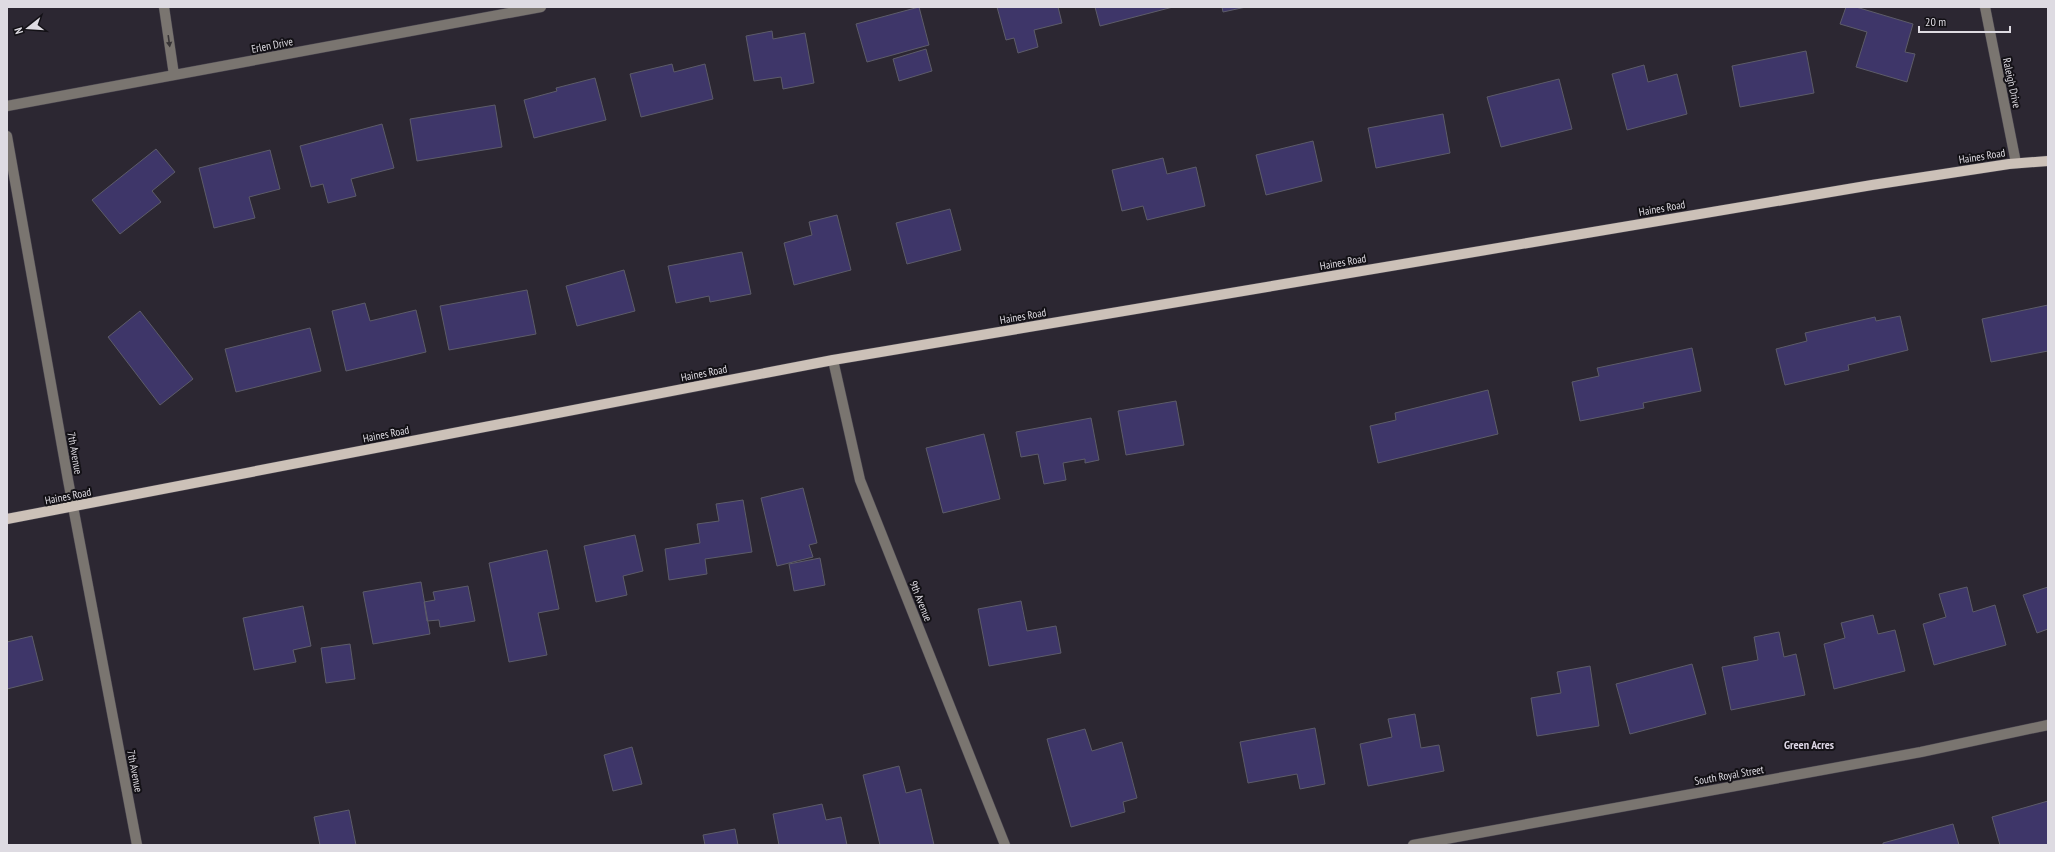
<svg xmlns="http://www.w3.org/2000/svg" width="2055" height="852" font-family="'PT Sans Narrow',sans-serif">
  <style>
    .building { fill: #3e3669; stroke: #5d5c69 }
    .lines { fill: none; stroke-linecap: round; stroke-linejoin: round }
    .minor-casing { stroke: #48444e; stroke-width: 11 }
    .major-casing { stroke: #48444e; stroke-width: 11 }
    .minor { stroke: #7a7570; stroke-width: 10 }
    .major { stroke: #ccc1b8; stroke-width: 10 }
    .oneway { fill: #373436 }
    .labels { text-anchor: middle; stroke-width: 4; stroke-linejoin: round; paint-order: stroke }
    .street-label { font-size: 11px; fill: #dedbe2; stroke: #131116 }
    .neighbourhood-label { font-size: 12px; font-weight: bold; fill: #ded7e6; stroke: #131116 }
  </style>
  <rect width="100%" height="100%" fill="#2c2732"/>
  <path class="building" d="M 919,7 L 929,45 L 867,62 L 856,24 Z
    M 997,7 L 1058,7 L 1062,23 L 1034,30 L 1038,47 L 1018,53 L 1014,38 L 1006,40 Z
    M 1095,7 L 1173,7 L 1100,26 Z
    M 1222,7 L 1246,7 L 1223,12 Z
    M 1846,7 L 1856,7 L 1913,24 L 1905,52 L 1915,54 L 1907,82 L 1856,67 L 1867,32 L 1840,24 Z
    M 772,31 L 773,39 L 805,33 L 814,83 L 783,89 L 781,77 L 754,81 L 746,36 Z
    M 926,49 L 932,71 L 899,81 L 893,59 Z
    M 1806,51 L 1814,93 L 1740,107 L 1732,66 Z
    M 672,64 L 674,72 L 705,64 L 713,99 L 641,117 L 630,74 Z
    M 1644,65 L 1648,82 L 1677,74 L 1687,114 L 1627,130 L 1612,74 Z
    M 595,78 L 606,120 L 534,138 L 524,100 L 557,91 L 556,88 Z
    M 1559,79 L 1572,129 L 1501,147 L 1487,97 Z
    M 495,105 L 502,147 L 417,161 L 410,119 Z
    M 1443,114 L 1450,153 L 1376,168 L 1368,128 Z
    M 382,124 L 394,168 L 351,179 L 356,196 L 328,203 L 323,184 L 311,187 L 300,146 Z
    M 1313,141 L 1322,181 L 1266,195 L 1256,155 Z
    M 156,149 L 175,172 L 152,191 L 161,202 L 120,234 L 92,200 Z
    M 270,150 L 280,189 L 249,197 L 255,218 L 214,228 L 199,168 Z
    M 1163,158 L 1167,174 L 1196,167 L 1205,206 L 1147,220 L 1143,206 L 1122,211 L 1112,170 Z
    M 950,209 L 961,250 L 907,264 L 896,223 Z
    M 837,215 L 851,270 L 794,285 L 784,243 L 812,235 L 809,222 Z
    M 742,252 L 751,294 L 710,302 L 709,296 L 676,303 L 668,266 Z
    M 624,270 L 635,311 L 577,326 L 566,286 Z
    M 527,290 L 536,334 L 449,350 L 440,306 Z
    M 365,303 L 370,321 L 416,310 L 426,352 L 346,371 L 332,311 Z
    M 2048,305 L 2048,351 L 1991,362 L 1982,319 Z
    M 140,311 L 193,379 L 160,405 L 108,337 Z
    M 1900,316 L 1908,350 L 1848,365 L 1849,370 L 1785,385 L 1776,349 L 1807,341 L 1805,333 L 1875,317 L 1876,321 Z
    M 310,328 L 321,371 L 236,392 L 225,349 Z
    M 1692,348 L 1701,391 L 1643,403 L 1644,408 L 1580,421 L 1572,382 L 1599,376 L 1597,368 Z
    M 1488,390 L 1498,434 L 1378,463 L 1370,426 L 1396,420 L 1395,413 Z
    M 1176,401 L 1184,445 L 1126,455 L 1118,411 Z
    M 1091,418 L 1099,460 L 1085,463 L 1085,459 L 1063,463 L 1066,480 L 1044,484 L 1038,454 L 1021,457 L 1016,432 Z
    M 984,434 L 1000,499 L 943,513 L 926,448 Z
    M 803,488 L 817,543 L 809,545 L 813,557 L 777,566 L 761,498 Z
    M 743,500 L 752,552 L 705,559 L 707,574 L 669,580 L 665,549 L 700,543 L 697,524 L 719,521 L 716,504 Z
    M 635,535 L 643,571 L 623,576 L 627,595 L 596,602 L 584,546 Z
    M 547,550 L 559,609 L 538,613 L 547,655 L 509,662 L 489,563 Z
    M 820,558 L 825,585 L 794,591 L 789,564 Z
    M 421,582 L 430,634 L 373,644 L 363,592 Z
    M 468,586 L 475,621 L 440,627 L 439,620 L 427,621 L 424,602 L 435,600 L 433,592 Z
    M 1967,587 L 1973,612 L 1995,605 L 2006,645 L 1934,665 L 1923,624 L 1946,617 L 1939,594 Z
    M 2048,587 L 2048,629 L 2037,633 L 2023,595 Z
    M 1021,601 L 1027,631 L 1056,626 L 1061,653 L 989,666 L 978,609 Z
    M 303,606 L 311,646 L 293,650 L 296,662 L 254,670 L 243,618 Z
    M 1873,615 L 1878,634 L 1895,630 L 1905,671 L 1834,689 L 1824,644 L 1845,638 L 1841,623 Z
    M 1779,632 L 1784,657 L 1796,654 L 1805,695 L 1731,710 L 1722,667 L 1758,660 L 1754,637 Z
    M 32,636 L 43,680 L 7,689 L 7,642 Z
    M 350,644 L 355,679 L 326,683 L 321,648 Z
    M 1692,664 L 1706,714 L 1630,734 L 1616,684 Z
    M 1590,666 L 1599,726 L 1537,736 L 1531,698 L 1561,693 L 1557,672 Z
    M 1415,714 L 1421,748 L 1439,745 L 1444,771 L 1368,786 L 1360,744 L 1392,737 L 1388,719 Z
    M 1315,728 L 1325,784 L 1300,789 L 1297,774 L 1248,783 L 1240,742 Z
    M 1085,729 L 1092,751 L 1122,742 L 1137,798 L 1123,802 L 1125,812 L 1071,827 L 1047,739 Z
    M 632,747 L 642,784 L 613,791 L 604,755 Z
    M 899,766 L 906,793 L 921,789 L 934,845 L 880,845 L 863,775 Z
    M 2048,801 L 2048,845 L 2000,845 L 1992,817 Z
    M 822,804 L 826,820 L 841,817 L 847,845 L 779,845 L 773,814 Z
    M 349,810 L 356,845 L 320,845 L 314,817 Z
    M 1953,824 L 1959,845 L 1883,845 L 1883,843 Z
    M 735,829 L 738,845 L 705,845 L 703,835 Z"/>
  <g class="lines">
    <defs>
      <path id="minor" d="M 164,7 L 174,75
        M 1985,7 L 2016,163
        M 7,106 L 541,7
        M 7,136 L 68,480 L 137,845
        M 833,360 L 860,480 L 1005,845
        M 1413,845 L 1921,752 L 2048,725"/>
      <path id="major" d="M 7,519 L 833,360 L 1872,185 L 2009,164 L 2048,161"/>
    </defs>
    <use href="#minor" class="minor-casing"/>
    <use href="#major" class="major-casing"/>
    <use href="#minor" class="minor"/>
    <use href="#major" class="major"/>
  </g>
  <defs><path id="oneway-solid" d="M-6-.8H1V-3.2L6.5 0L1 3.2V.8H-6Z"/></defs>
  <use class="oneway" href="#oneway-solid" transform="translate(169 41) rotate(82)"/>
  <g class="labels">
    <g class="street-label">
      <text transform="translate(272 45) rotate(-11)" y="4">Erlen Drive</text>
      <text transform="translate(2012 83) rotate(78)" y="4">Raleigh Drive</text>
      <text transform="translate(1982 156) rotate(-9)" y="4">Haines Road</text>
      <text transform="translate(1662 208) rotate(-10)" y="4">Haines Road</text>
      <text transform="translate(1343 262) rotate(-10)" y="4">Haines Road</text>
      <text transform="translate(1023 316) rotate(-10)" y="4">Haines Road</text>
      <text transform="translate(704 373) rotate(-11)" y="4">Haines Road</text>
      <text transform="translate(386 434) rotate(-11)" y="4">Haines Road</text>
      <text transform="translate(75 453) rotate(80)" y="4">7th Avenue</text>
      <text transform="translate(68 496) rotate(-11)" y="4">Haines Road</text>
      <text transform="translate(921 601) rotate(68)" y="4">9th Avenue</text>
      <text transform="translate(135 771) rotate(79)" y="4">7th Avenue</text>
      <text transform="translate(1729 775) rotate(-10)" y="4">South Royal Street</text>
    </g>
    <g class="neighbourhood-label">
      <text x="1809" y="749">Green Acres</text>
    </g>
  </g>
  <rect width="2055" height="852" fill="none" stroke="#dedbe2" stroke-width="16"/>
  <g transform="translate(28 28) rotate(253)" stroke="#131116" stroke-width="3" paint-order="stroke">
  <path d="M0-3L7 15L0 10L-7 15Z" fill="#dedbe2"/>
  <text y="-6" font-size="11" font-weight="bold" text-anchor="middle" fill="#dedbe2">N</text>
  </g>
  <path d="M1919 26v6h91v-6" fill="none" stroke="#dedbe2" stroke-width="2"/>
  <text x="1925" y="26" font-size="12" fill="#dedbe2" stroke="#131116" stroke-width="3" paint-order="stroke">20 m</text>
</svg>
